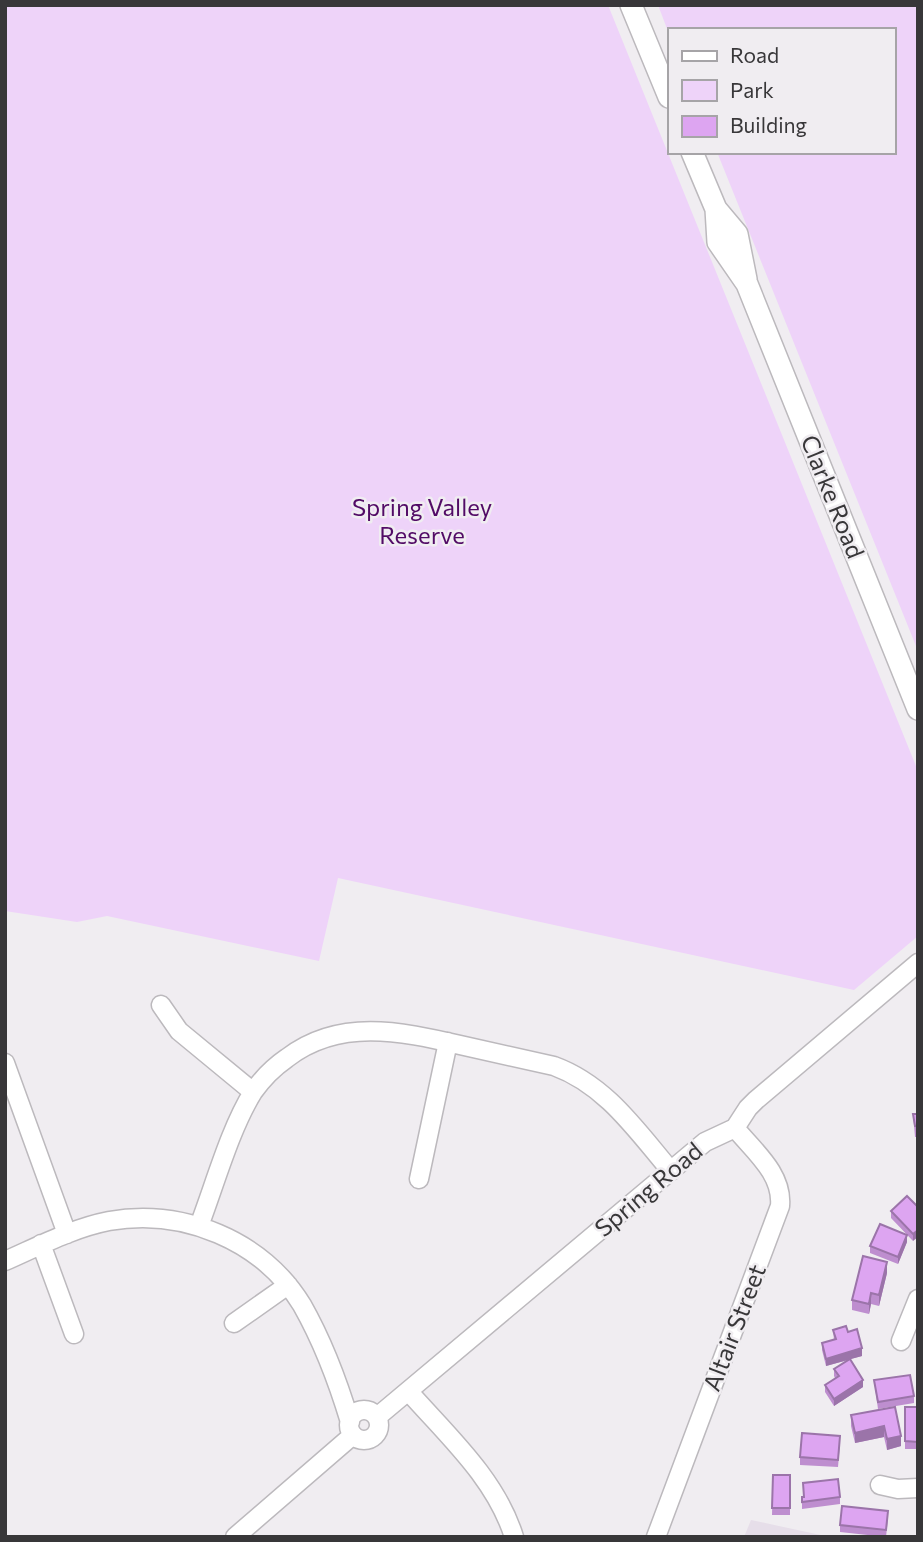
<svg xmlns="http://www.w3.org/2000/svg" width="923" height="1542" font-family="Commissioner,sans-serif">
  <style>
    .built { fill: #e6dee9 }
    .green { fill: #eed3f9 }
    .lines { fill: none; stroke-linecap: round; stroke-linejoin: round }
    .minor-casing { stroke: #bcb9bd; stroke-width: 21 }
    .major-casing { stroke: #bcb9bd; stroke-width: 24 }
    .minor { stroke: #fff; stroke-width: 18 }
    .major { stroke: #fff; stroke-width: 21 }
    .wall { fill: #be8ecf }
    .shaded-wall { fill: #9b74a9 }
    .building { fill: #dda5f1; stroke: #9b74a9; stroke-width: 2 }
    .labels { text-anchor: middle; stroke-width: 5; stroke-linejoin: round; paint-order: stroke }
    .street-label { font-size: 24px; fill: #383739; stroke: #f0edf1 }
    .park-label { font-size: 24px; fill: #520b66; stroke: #f0edf1 }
  </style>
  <rect width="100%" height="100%" fill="#f0edf1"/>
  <path class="built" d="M 751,1520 L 830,1537 L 744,1537 Z"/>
  <path class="green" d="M 5,5 L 608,5 L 918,771 L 918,936 L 854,990 L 338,878 L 319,961 L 107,916 L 77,922 L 5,911 Z
    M 658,5 L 918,5 L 918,651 L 717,152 L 893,152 L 893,30 L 669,30 L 669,34 Z"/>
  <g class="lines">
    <defs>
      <path id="minor" d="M 161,1005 L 179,1031 L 253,1092
        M 5,1063 L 67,1234
        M 419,1179 L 448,1042
        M 199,1226 C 215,1184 230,1129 253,1092 C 262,1079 274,1067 287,1058 C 339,1018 400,1031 460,1045 C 492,1052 523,1059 554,1066 C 606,1085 636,1130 671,1171
        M 41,1244 L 74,1334
        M 5,1261 C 39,1246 73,1228 109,1221 C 183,1208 262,1240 302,1305 C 323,1342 338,1382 350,1422
        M 234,1323 L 288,1285
        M 901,1341 L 918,1299
        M 409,1392 C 448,1436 496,1479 514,1537
        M349 1425a15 15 0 1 1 30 0a15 15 0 1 1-30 0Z
        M 377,1417 L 705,1142 L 735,1128 L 748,1108 L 756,1100 L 918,963
        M 880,1485 L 898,1489 L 918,1488
        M 235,1537 L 353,1435
        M 656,1537 L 780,1206 C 783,1174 754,1151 735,1128"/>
      <path id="major" d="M 631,5 L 669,97
        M 692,152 L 716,209 L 737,234 L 746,279
        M 716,209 L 718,242 L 747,284 L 918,709"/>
    </defs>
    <use href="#minor" class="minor-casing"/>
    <use href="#major" class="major-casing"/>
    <use href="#minor" class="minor"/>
    <use href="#major" class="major"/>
  </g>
  <path class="wall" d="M 913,1114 L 918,1114 L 918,1137 L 915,1137 Z
    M 918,1207 L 913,1241 L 891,1218 L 891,1211 Z
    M 907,1242 L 898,1264 L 870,1253 L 870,1246 Z
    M 887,1273 L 879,1306 L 871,1304 L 869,1314 L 852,1310 L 852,1300 Z
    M 833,1330 L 848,1332 L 862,1356 L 850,1359 L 863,1387 L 834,1406 L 825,1392 L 825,1385 L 835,1378 L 834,1376 L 834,1369 L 848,1360 L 826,1366 L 822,1350 L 822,1343 L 834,1340 Z
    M 874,1380 L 914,1396 L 914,1403 L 878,1409 Z
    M 895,1407 L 901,1446 L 887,1450 L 884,1437 L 855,1443 L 851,1426 L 851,1415 Z
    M 905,1407 L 918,1407 L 918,1449 L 905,1449 Z
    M 840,1443 L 838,1467 L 800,1465 L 800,1457 Z
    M 773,1475 L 790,1475 L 790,1515 L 772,1515 Z
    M 803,1483 L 840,1497 L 840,1504 L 802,1509 L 802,1497 L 803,1497 Z
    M 888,1518 L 886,1537 L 840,1532 L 840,1525 Z"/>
  <path class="shaded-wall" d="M 918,1230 L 918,1237 L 913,1241 L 913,1234 Z
    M 907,1235 L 907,1242 L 898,1264 L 898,1257 Z
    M 887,1262 L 887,1273 L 879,1306 L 879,1295 Z
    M 871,1293 L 871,1304 L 869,1314 L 869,1304 Z
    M 862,1348 L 862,1356 L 826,1366 L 826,1359 Z
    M 863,1380 L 863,1387 L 834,1406 L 834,1399 Z
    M 884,1426 L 884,1437 L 855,1443 L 855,1433 Z
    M 901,1436 L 901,1446 L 887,1450 L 887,1439 Z"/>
  <path class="building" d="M 913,1114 L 918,1114 L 918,1126 L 915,1126 Z
    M 907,1196 L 918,1207 L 918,1230 L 913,1234 L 891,1211 Z
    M 880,1224 L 907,1235 L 898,1257 L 870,1246 Z
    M 863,1256 L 887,1262 L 879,1295 L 871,1293 L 869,1304 L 852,1300 Z
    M 846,1326 L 848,1332 L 857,1329 L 862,1348 L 826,1359 L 822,1343 L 836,1339 L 833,1330 Z
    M 850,1359 L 863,1380 L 834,1399 L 825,1385 L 839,1376 L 834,1369 Z
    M 910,1375 L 914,1396 L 878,1402 L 874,1380 Z
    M 895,1407 L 901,1436 L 887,1439 L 884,1426 L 855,1433 L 851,1415 Z
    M 905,1407 L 918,1407 L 918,1442 L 905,1441 Z
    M 802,1433 L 840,1436 L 838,1460 L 800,1457 Z
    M 773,1475 L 790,1475 L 790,1508 L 772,1508 Z
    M 838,1479 L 840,1497 L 802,1502 L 802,1497 L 804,1497 L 803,1483 Z
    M 842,1506 L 888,1511 L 886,1530 L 840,1525 Z"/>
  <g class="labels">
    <g class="street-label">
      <text transform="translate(832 497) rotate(68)" y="8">Clarke Road</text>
      <text transform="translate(649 1190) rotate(-40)" y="8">Spring Road</text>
      <text transform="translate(735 1328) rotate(-69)" y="8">Altair Street</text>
    </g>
    <g class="park-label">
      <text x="422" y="516">Spring Valley<tspan x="422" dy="28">Reserve</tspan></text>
    </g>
  </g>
  <rect width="923" height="1542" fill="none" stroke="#383739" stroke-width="14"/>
  <rect x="668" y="28" width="228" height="126" fill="#f0edf1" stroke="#a6a4a7" stroke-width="2"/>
  <rect x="682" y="51" width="35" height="10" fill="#ffffff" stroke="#a6a4a7" stroke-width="2"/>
  <text x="730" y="63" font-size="21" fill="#383739">Road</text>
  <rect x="682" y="80" width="35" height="21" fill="#eed3f9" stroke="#a6a4a7" stroke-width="2"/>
  <text x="730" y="98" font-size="21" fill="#383739">Park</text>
  <rect x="682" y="116" width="35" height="21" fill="#dda5f1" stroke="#a6a4a7" stroke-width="2"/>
  <text x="730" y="133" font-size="21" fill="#383739">Building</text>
</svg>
